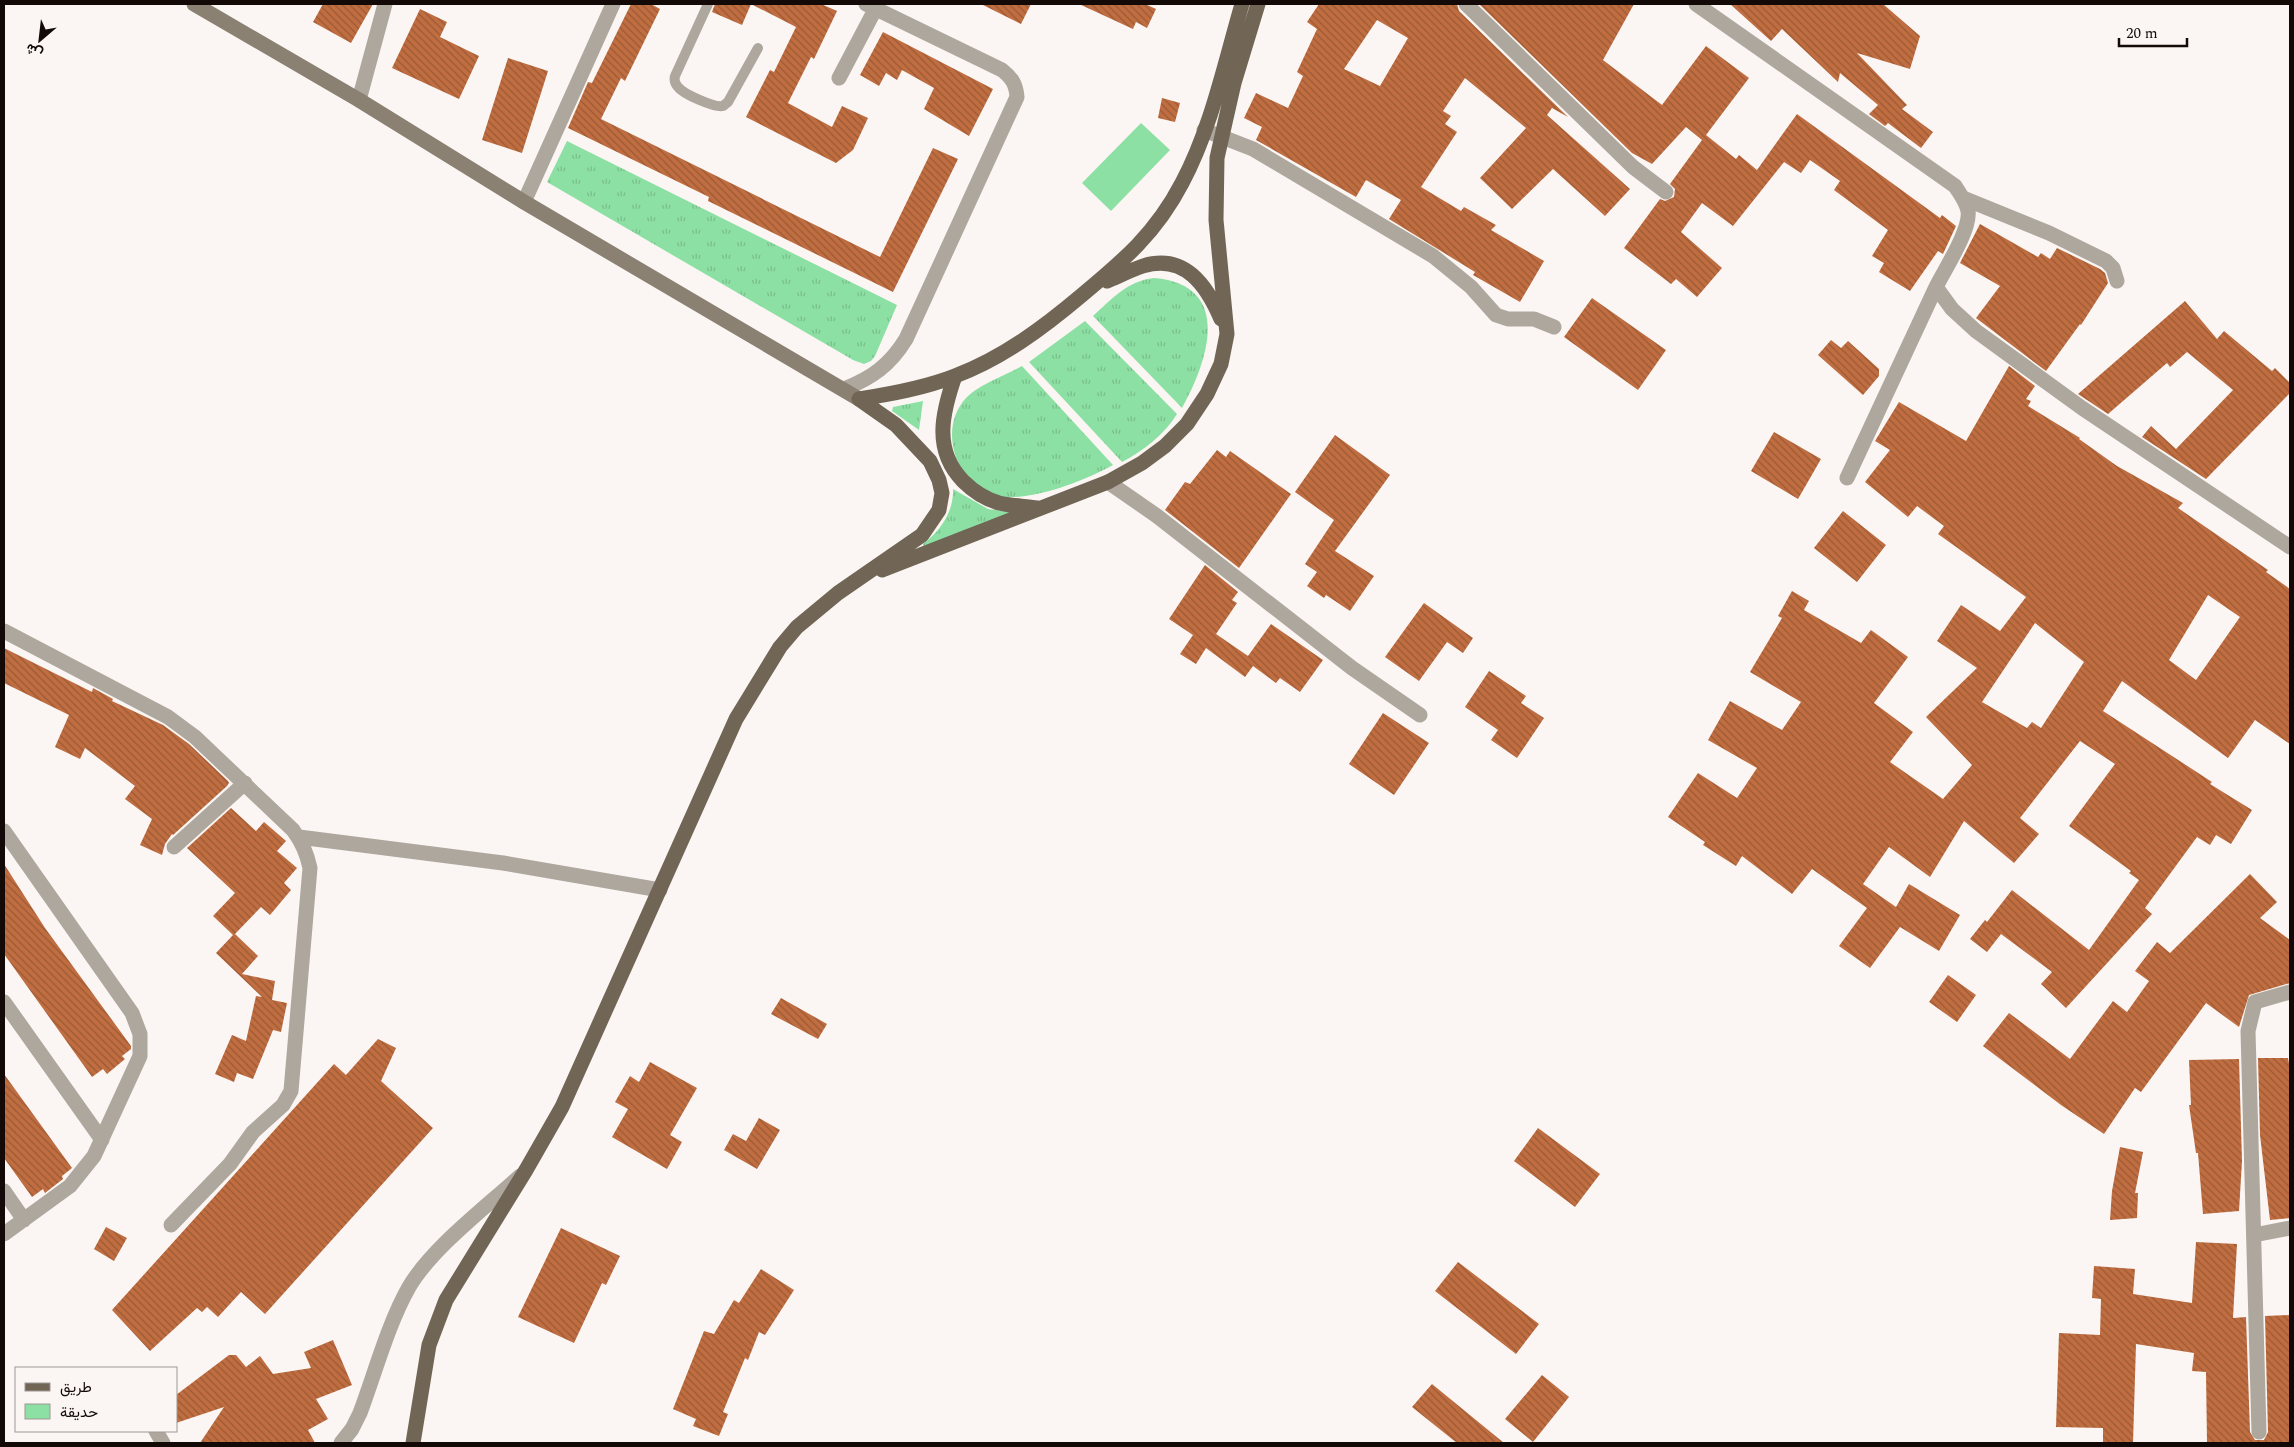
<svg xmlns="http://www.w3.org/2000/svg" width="2294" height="1447" font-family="Spectral,Vazirmatn,serif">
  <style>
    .grass { fill: url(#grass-tufts) }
    .park { fill: #8de0a3 }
    .building { fill: url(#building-back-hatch); fill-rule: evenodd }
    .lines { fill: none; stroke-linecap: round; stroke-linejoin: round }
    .lane { stroke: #aea79e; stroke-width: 10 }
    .street { stroke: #aea79e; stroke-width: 15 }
    .secondary { stroke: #8a8173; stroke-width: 15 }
    .primary { stroke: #716655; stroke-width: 15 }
  </style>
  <defs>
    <pattern id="grass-tufts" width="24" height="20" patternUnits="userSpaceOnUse" patternTransform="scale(1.25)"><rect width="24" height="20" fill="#8de0a3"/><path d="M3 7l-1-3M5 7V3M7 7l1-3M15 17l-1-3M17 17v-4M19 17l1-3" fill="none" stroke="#79bf8b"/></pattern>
    <pattern id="building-back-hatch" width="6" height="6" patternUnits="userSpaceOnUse" patternTransform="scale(1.25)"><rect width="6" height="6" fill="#c06e41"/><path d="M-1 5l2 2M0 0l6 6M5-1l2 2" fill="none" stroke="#9b5934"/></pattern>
  </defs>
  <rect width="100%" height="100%" fill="#fbf6f3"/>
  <path class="grass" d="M 567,141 L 897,305 L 875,356 L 871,361 L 864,364 L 853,360 L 547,182 Z
    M 1154,278 C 1234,285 1208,361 1182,408 L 1093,316 C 1112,299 1127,281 1154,278 Z
    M 1085,321 L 1177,414 C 1164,435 1143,451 1122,462 L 1029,362 Z
    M 1022,366 L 1113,465 C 1084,481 1037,499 1004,497 C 959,492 935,432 966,398 C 978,385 1006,375 1022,366 Z
    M 923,401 L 919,430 L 892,411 L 893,407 Z
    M 953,489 L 988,509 L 1010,512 L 1011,514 L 924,548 L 923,544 C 940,531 954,512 953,489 Z"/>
  <path class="park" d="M 1141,123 L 1170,150 L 1111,211 L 1082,183 Z"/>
  <path class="building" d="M 323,4 L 373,4 L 351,43 L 313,22 Z
    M 631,4 L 651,4 L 660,9 L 625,81 L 621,78 L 601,119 L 880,257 L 933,148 L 958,159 L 893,292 L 708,201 L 709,197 L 568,128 L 588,82 L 592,83 Z
    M 715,4 L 821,4 L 837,11 L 814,59 L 811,57 L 788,103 L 832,127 L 842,106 L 868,118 L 853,150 L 836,163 L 746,117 L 770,70 L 774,72 L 796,27 L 751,4 L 742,25 L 712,12 Z
    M 981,4 L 1031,4 L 1021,24 Z
    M 1079,4 L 1145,4 L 1156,9 L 1147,28 L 1136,22 L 1133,29 Z
    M 1319,4 L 1457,4 L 1459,11 L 1568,117 L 1552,108 L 1547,115 L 1630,189 L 1605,216 L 1553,169 L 1512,209 L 1480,178 L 1526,128 L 1465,78 L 1443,111 L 1451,116 L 1445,124 L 1457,132 L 1421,187 L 1461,211 L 1464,207 L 1496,225 L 1491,230 L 1544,261 L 1520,302 L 1473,275 L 1475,272 L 1389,219 L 1401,200 L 1366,180 L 1356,197 L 1256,140 L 1262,127 L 1244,118 L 1256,93 L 1288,108 L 1303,76 L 1297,72 L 1317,29 L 1307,22 ZM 1377,20 L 1408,38 L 1380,86 L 1344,69 Z
    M 1479,4 L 1634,4 L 1603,60 L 1662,105 L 1706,46 L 1749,78 L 1706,135 L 1736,159 L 1739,155 L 1757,170 L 1797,114 L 1940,218 L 1942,215 L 1956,226 L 1943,254 L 1938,251 L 1910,291 L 1879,272 L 1884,263 L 1872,256 L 1888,230 L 1834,190 L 1840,181 L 1810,160 L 1801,173 L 1784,162 L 1733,226 L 1702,203 L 1681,232 L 1722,268 L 1697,297 L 1676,279 L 1671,284 L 1624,248 L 1660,199 L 1665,201 L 1674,197 L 1675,189 L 1670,184 L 1702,140 L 1686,127 L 1652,164 L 1632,153 Z
    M 1730,4 L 1883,4 L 1920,36 L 1910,69 L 1857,53 L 1907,105 L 1902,109 L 1933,132 L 1921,148 L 1888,123 L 1885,126 L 1869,114 L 1878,105 L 1840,73 L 1838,82 L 1782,29 L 1771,41 Z
    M 420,9 L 447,22 L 440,37 L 479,56 L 459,99 L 392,68 Z
    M 883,32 L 993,89 L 969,136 L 924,109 L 934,88 L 902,70 L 897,80 L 886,73 L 879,86 L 860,75 Z
    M 508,58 L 548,71 L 522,153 L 482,140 Z
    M 1162,98 L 1180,103 L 1175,122 L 1158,118 Z
    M 1980,224 L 2038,257 L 2041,253 L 2050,259 L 2057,248 L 2100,269 L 2105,273 L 2108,283 L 2081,325 L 2080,324 L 2046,371 L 1976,318 L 2000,286 L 1960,263 Z
    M 1592,298 L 1666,350 L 1638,390 L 1564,337 Z
    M 2185,301 L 2217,339 L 2224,331 L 2272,371 L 2275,368 L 2290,383 L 2290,393 L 2206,479 L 2142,437 L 2151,426 L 2176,449 L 2233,390 L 2187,352 L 2170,367 L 2167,363 L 2108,414 L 2078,394 Z
    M 1831,340 L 1841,348 L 1848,341 L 1879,369 L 1879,376 L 1863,395 L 1818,355 Z
    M 2009,366 L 2035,386 L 2026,399 L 2031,401 L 2028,406 L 2080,438 L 2079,439 L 2117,466 L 2183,503 L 2178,508 L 2268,570 L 2266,572 L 2290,589 L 2290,744 L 2255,720 L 2228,758 L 2122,681 L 2103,711 L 2212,782 L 2210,784 L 2252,810 L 2231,844 L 2216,835 L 2210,845 L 2197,837 L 2145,908 L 2152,914 L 2066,1008 L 2041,984 L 2052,972 L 2001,934 L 1987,952 L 1970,939 L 1985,920 L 1987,922 L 2012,890 L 2089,950 L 2139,880 L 2129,873 L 2131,871 L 2069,826 L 2115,764 L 2080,741 L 2020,818 L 2039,834 L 2014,863 L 1964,821 L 1930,877 L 1889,847 L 1863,884 L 1896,907 L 1909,884 L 1960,915 L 1939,951 L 1900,927 L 1870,968 L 1839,946 L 1867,908 L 1812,869 L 1792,894 L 1742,856 L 1736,866 L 1703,845 L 1705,842 L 1668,817 L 1698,773 L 1737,798 L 1757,768 L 1708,740 L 1730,701 L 1782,730 L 1801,702 L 1750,672 L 1782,618 L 1778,616 L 1792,591 L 1809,601 L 1804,610 L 1861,643 L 1871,630 L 1908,657 L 1874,703 L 1913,732 L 1890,762 L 1943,799 L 1972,765 L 1926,717 L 1977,668 L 1937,641 L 1961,605 L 2000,631 L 2026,597 L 1938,534 L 1944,526 L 1917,506 L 1908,517 L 1865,482 L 1890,450 L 1875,441 L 1899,402 L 1966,441 ZM 2208,595 L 2240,617 L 2196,680 L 2169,660 ZM 2035,623 L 2084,662 L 2041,728 L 2032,722 L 2027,728 L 1982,702 Z
    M 1774,432 L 1821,459 L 1798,499 L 1751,471 Z
    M 1335,435 L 1390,475 L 1335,551 L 1374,576 L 1350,611 L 1326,595 L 1324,598 L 1307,586 L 1317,572 L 1305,564 L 1334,520 L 1295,492 Z
    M 1217,450 L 1226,457 L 1230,451 L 1291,494 L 1239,568 L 1165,510 L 1185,482 L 1190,484 Z
    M 1843,511 L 1886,545 L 1857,582 L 1814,548 Z
    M 1205,565 L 1238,592 L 1232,600 L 1237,603 L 1216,634 L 1248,656 L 1271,624 L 1323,660 L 1300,692 L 1280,678 L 1276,683 L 1253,666 L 1245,677 L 1206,648 L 1196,664 L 1180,654 L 1193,635 L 1169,619 Z
    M 1424,603 L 1473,638 L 1463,653 L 1447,642 L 1419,681 L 1385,657 Z
    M 4,648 L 92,692 L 93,688 L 113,699 L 112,701 L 163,725 L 189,744 L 228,781 L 229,783 L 227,786 L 173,835 L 172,834 L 165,844 L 162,855 L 140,845 L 152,819 L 125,799 L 135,786 L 85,748 L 80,759 L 55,747 L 69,715 L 4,683 Z
    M 1489,671 L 1526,696 L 1521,703 L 1544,718 L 1517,758 L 1491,740 L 1498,730 L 1465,707 Z
    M 1383,713 L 1429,743 L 1394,795 L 1349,764 Z
    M 231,808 L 256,831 L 264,822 L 286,841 L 277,851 L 297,868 L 284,883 L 291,890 L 270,915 L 261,907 L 235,934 L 258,956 L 242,974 L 275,981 L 272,1000 L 287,1003 L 281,1032 L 273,1030 L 253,1079 L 237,1073 L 234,1082 L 215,1074 L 232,1035 L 246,1041 L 256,996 L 262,997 L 216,953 L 233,935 L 213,916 L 235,893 L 187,848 Z
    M 4,864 L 45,928 L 131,1046 L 131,1049 L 122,1056 L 125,1059 L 107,1074 L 103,1069 L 92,1077 L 4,954 Z
    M 2250,874 L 2277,902 L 2260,918 L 2290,940 L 2290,983 L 2249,995 L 2239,1027 L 2206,1003 L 2141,1092 L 2135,1088 L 2104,1134 L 2061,1105 L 1983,1046 L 2009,1013 L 2070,1059 L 2113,1001 L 2127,1012 L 2149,981 L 2135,971 L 2157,942 L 2170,953 Z
    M 1948,975 L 1976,995 L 1957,1022 L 1929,1002 Z
    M 781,998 L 827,1024 L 818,1039 L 771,1014 Z
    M 378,1039 L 396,1048 L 381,1081 L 433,1128 L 265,1314 L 241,1292 L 218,1317 L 207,1307 L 202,1312 L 197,1308 L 150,1351 L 112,1310 L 334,1064 L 346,1075 Z
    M 2258,1058 L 2288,1058 L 2290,1069 L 2290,1218 L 2270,1220 L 2260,1135 Z
    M 2239,1059 L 2242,1161 L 2239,1211 L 2203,1214 L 2198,1153 L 2196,1153 L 2189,1105 L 2191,1105 L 2189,1060 Z
    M 650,1062 L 697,1088 L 670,1135 L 682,1142 L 667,1169 L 612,1137 L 628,1109 L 615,1102 L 630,1076 L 639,1082 Z
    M 4,1074 L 72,1168 L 62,1176 L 63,1179 L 45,1193 L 43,1189 L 32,1197 L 4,1158 Z
    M 759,1118 L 780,1130 L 757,1169 L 724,1150 L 733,1134 L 746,1141 Z
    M 1538,1128 L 1600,1174 L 1575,1207 L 1514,1161 Z
    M 2120,1147 L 2143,1152 L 2135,1193 L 2138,1193 L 2137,1218 L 2110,1220 L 2112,1191 Z
    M 106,1227 L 127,1238 L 114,1261 L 94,1249 Z
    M 561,1228 L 620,1256 L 606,1285 L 602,1283 L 574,1343 L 518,1317 Z
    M 2196,1242 L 2237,1244 L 2233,1318 L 2246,1317 L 2250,1432 L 2255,1440 L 2264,1440 L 2268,1432 L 2265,1316 L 2290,1315 L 2290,1443 L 2207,1443 L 2206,1372 L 2192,1371 L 2194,1353 L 2136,1344 L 2133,1443 L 2103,1443 L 2103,1428 L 2056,1427 L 2059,1333 L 2100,1335 L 2101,1299 L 2092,1298 L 2094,1266 L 2135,1269 L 2133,1294 L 2192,1303 Z
    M 1458,1262 L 1539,1324 L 1516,1354 L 1435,1291 Z
    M 761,1269 L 794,1290 L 765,1335 L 759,1332 L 748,1360 L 745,1358 L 723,1412 L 728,1414 L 719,1436 L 693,1426 L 696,1419 L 673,1409 L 704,1331 L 714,1334 L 734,1300 L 739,1303 Z
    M 333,1340 L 352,1385 L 316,1399 L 328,1419 L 308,1430 L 315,1443 L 200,1443 L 224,1407 L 176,1423 L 176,1395 L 229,1355 L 236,1355 L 246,1367 L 260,1356 L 273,1374 L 311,1368 L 304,1352 Z
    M 1542,1375 L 1569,1397 L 1533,1442 L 1505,1419 Z
    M 1432,1384 L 1504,1443 L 1457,1443 L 1412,1407 Z"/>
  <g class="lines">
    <path class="lane" d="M 708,4 L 675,76 C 674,80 675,84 678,87 C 683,94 715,108 723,106 L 728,102 L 758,48"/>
    <path class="street" d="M 1466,4 L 1633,167 L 1666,192
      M 1696,4 L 1955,186 C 1960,194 1966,201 1968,211 C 1971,229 1945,269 1936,287 L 1952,309 L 1976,331 L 2082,408 L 2290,547
      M 839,78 L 878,4
      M 359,100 L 385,4
      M 1204,130 L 1253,149 L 1433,256 L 1471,287 L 1496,315 L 1508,319 L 1534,319 L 1554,327
      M 1963,198 L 2049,233 L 2106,261 L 2113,268 L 2117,281
      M 524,202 L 613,4
      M 844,389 C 872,378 890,365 906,339 L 1017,97 C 1016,84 1012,78 1002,70 L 866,4
      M 1847,478 L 1936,287
      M 1108,482 L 1157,516 L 1352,668 L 1420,715
      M 4,631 L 168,717 L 195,737 L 293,830 C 302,842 307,853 310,868 L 291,1091 L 283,1105 L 253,1132 L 230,1164 L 171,1225
      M 4,831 L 132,1013 L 140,1034 L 140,1056 L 94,1156 L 70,1186 L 4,1234
      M 299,837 L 503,863 L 660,890
      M 174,847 L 245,783
      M 4,1002 L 102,1140
      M 4,1191 L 24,1220
      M 2254,1235 L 2290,1228
      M 156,1431 L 163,1443
      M 2259,1432 L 2248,1031 L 2255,1002 L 2290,992
      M 341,1443 L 352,1429 L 360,1413 C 375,1373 388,1324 409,1287 C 432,1248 485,1208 520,1176"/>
    <path class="secondary" d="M 194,4 L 359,100 L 524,202 L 859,399"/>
    <path class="primary" d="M 1107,281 C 1119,276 1131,270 1143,266 C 1185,253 1207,286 1221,319
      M 955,376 C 942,413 933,450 963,481 C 973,491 985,499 999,503 C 1011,506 1025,506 1037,508
      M 859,399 C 891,394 925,388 955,376 C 1003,358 1044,327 1082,295 C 1124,260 1156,233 1182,183 C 1211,129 1225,62 1242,4
      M 882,570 L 1108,482 L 1142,463 L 1165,446 L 1187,424 L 1207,394 L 1221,364 L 1227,334 L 1216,220 L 1217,158 L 1234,83 L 1258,4
      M 413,1443 L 429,1345 L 446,1300 L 526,1170 L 562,1107 L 736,719 L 780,647 L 797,627 L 838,593 L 922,535 L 939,510 L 942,493 L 939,480 L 930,461 L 896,425 L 859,399"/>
  </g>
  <rect width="2294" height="1447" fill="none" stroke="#130a07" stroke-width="10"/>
  <rect x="15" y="1367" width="162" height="65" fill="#fbf6f3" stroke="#9e9895"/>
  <rect x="25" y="1383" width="25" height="8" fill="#716655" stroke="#9e9895"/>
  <text x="60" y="1392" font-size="15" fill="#130a07">طريق</text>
  <rect x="25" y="1404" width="25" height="15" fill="#8de0a3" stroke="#9e9895"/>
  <text x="60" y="1417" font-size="15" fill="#130a07">حديقة</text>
  <g transform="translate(40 40) rotate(208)" stroke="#fbf6f3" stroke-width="4" paint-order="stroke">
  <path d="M0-4L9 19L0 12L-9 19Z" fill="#130a07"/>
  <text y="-8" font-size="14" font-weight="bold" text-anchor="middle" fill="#130a07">ش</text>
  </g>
  <path d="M2119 38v8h68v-8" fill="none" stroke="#130a07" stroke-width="2.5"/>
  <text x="2126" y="38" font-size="15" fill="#130a07" stroke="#fbf6f3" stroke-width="4" paint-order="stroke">20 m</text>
</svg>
